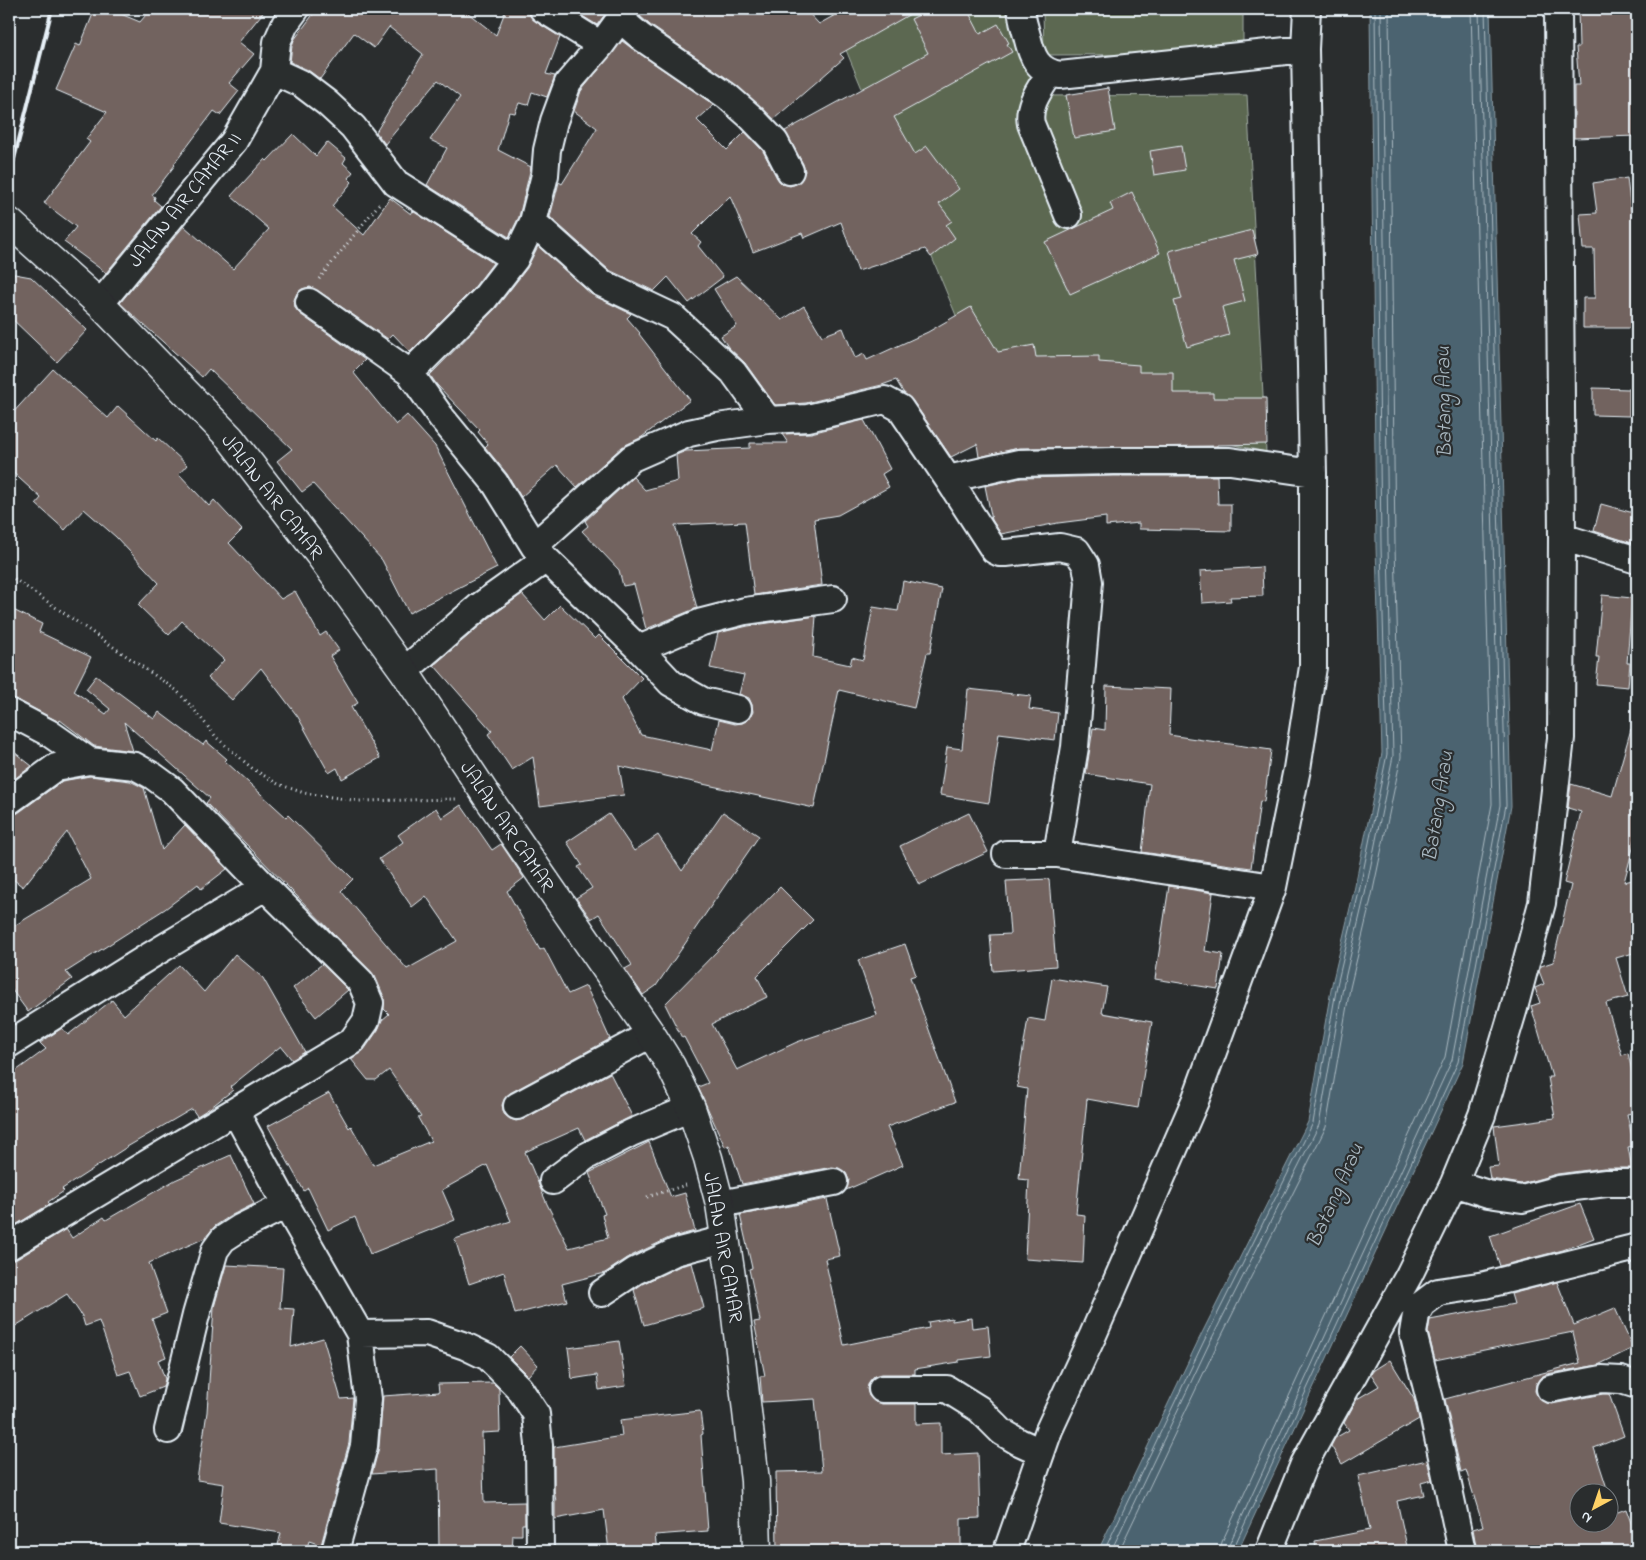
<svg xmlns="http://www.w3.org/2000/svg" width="1646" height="1560" font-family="'Indie Flower',sans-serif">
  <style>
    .green { fill: #5b6851; stroke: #a2aca4 }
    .water { fill: #4c6470; stroke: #8a9ca6 }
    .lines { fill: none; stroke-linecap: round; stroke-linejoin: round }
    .shore { stroke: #aab9c2; stroke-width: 1 }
    .building { fill: #72645f; stroke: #e8f1f8; fill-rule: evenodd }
    .minor-casing { stroke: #e8f1f8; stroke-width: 30 }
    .secondary-casing { stroke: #e8f1f8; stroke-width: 31 }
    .path { stroke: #e8f1f8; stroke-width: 3; stroke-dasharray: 1 4; stroke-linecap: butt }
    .minor { stroke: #2a2d2e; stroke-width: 26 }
    .secondary { stroke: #2a2d2e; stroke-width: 28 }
    .rail { stroke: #e8f1f8; stroke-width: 4 }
    .labels { text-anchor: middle; stroke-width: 4.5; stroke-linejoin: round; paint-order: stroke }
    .street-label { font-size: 20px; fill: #e8f1f8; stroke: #2a2d2e }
    .water-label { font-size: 21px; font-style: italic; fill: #aab9c2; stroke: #2a2d2e }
  </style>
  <rect width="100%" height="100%" fill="#2a2d2e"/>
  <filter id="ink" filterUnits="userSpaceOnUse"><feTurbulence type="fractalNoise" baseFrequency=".02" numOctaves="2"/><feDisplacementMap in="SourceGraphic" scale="10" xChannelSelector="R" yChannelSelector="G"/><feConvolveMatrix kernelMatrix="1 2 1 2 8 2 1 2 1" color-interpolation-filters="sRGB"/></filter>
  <g filter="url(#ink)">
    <path class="green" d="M 829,9 L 1025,9 L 1038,96 L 1247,95 L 1266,452 L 987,390 Z
      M 1043,9 L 1243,9 L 1243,54 L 1044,55 Z"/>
    <path class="water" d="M 1370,9 L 1490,9 L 1511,806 L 1463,1063 L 1238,1551 L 1098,1551 L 1199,1339 L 1308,1122 L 1332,984 L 1354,891 L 1382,753 L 1376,547 Z"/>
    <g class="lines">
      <path class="shore" d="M 1104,1551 L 1204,1341 L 1313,1123 L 1337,985 L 1359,892 L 1387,754 L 1381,547 L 1375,9
        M 1111,1551 L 1209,1344 L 1319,1125 L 1343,987 L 1365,894 L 1393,756 L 1388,547 L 1381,9
        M 1119,1551 L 1216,1347 L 1326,1127 L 1350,988 L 1372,895 L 1401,757 L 1395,547 L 1389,9
        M 1220,1551 L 1222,1542 L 1445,1057 L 1492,804 L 1471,9
        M 1228,1551 L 1229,1545 L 1452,1060 L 1500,805 L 1479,9
        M 1234,1551 L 1234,1547 L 1458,1062 L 1506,805 L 1485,9"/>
    </g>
    <path class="building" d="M 95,9 L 109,9 L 140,22 L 151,9 L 266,9 L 239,42 L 254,54 L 229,83 L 239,91 L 220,115 L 214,111 L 174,164 L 175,165 L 152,195 L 155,197 L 154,200 L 161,206 L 106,273 L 64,242 L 76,227 L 44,203 L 90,142 L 86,139 L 107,112 L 56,90 L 76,44 L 80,46 Z
      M 317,9 L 463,9 L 496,35 L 506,9 L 528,9 L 530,16 L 535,21 L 560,37 L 546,74 L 555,76 L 547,97 L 532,92 L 528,105 L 519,103 L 515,113 L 509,112 L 498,150 L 531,167 L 519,217 L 509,237 L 427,185 L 447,148 L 430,140 L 460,97 L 438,80 L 385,144 L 376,132 L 423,54 L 389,27 L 374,48 L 354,33 L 320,79 L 308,70 L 290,62 L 292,46 L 294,40 Z
      M 571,9 L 609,9 L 597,25 Z
      M 642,9 L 805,9 L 819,24 L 846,9 L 919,9 L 840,54 L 844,58 L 774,119 L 735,84 L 650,25 L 640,16 Z
      M 931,9 L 967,9 L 980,34 L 998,24 L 1009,43 L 1007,44 L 1012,52 L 894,117 L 915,154 L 927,146 L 959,189 L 939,204 L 952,221 L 946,225 L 955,238 L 931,257 L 925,249 L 858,271 L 841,222 L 804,238 L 802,233 L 753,252 L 730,196 L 692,234 L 701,242 L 698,246 L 723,277 L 689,303 L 668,277 L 654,291 L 609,270 L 550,217 L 559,182 L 562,184 L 597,128 L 574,111 L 581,91 L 622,41 L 633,49 L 714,105 L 697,120 L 727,150 L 745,132 L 763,151 L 777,178 L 782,184 L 790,186 L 796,184 L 802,179 L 805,171 L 803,164 L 785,131 L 928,53 L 911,19 Z
      M 1578,9 L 1637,9 L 1637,136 L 1574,138 L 1574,86 L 1579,86 L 1576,47 L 1579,47 Z
      M 1108,88 L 1115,131 L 1074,138 L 1066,95 Z
      M 293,134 L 316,156 L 327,142 L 346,158 L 343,163 L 353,172 L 348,178 L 352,182 L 332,206 L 364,235 L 390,198 L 411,214 L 413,211 L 493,263 L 473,289 L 410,352 L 393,334 L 388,339 L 317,290 L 310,287 L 302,289 L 297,293 L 294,300 L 295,308 L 300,314 L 365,360 L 353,372 L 396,425 L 407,415 L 435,446 L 497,568 L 409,613 L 382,560 L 313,484 L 302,492 L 277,461 L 292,449 L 209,369 L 202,377 L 134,316 L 120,303 L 184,226 L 233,269 L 269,229 L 231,196 L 265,159 L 267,161 Z
      M 1181,146 L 1185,170 L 1154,175 L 1150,151 Z
      M 1627,178 L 1631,211 L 1636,210 L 1637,234 L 1637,262 L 1635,262 L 1636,328 L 1583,328 L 1583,298 L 1595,298 L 1594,249 L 1583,249 L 1580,214 L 1597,213 L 1593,183 Z
      M 1132,192 L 1160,253 L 1070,294 L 1045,242 L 1113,210 L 1110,203 Z
      M 1252,230 L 1258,254 L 1234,260 L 1245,301 L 1222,307 L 1229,335 L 1187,347 L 1174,301 L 1182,299 L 1169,251 Z
      M 538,246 L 591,294 L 631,314 L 627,318 L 640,333 L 639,334 L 690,400 L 642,437 L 622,447 L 577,487 L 557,465 L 521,497 L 507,474 L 485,447 L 488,444 L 478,432 L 480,430 L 437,385 L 430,375 L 496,308 L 527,268 Z
      M 9,273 L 31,277 L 87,330 L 57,362 L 9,316 Z
      M 736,276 L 782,320 L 804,306 L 822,336 L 843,328 L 855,358 L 864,354 L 867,360 L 928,332 L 971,307 L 998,352 L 1034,345 L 1036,357 L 1099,356 L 1099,362 L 1139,365 L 1139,372 L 1173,372 L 1173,393 L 1213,393 L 1213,398 L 1266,398 L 1267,444 L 1217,445 L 1217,446 L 1019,448 L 979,457 L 977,444 L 951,457 L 912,400 L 903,392 L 896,380 L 882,385 L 806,403 L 775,405 L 745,363 L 728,347 L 721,336 L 737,326 L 714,289 Z
      M 53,369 L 108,418 L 118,406 L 156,441 L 158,438 L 187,465 L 179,474 L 209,506 L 214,500 L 242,530 L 229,543 L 281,599 L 295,591 L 320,636 L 326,632 L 339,650 L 330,656 L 358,703 L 351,707 L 380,758 L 342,779 L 337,768 L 329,773 L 298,717 L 261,668 L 232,700 L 208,678 L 224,660 L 182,621 L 169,635 L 138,605 L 159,583 L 116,537 L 84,509 L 65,530 L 36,504 L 41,498 L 9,469 L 9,417 Z
      M 1593,388 L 1629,389 L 1629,416 L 1593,415 Z
      M 864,420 L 890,469 L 882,474 L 889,487 L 838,515 L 814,519 L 822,585 L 754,595 L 745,522 L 675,525 L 697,608 L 646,629 L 634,584 L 623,586 L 619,570 L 582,531 L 588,526 L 585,521 L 633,477 L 645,490 L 678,481 L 676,455 L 686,451 L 750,448 L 750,443 L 788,443 L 782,434 L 811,433 Z
      M 1114,476 L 1217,476 L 1218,504 L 1231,504 L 1231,531 L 1139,529 L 1139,523 L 1106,526 L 1106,517 L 1058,523 L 1001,534 L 992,520 L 985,486 L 1021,478 Z
      M 1601,504 L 1637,514 L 1637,523 L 1632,543 L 1594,531 Z
      M 1262,567 L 1263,596 L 1230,597 L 1231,601 L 1202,603 L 1200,571 Z
      M 903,581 L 942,589 L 930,653 L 927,653 L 914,708 L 839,690 L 814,808 L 619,766 L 624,795 L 540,806 L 533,757 L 512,770 L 488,734 L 492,731 L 434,665 L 489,618 L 522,594 L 545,620 L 560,605 L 595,639 L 599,635 L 642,678 L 622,699 L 641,735 L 712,750 L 719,720 L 735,724 L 742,723 L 749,719 L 753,712 L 752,705 L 749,698 L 739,694 L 744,675 L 710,668 L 718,633 L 748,626 L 816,616 L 813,657 L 850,665 L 852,657 L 863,660 L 873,607 L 898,611 Z
      M 1602,595 L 1632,598 L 1627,663 L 1630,663 L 1628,687 L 1596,684 L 1599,657 L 1596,657 Z
      M 9,608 L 42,624 L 39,632 L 91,657 L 74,691 L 106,714 L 110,709 L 86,689 L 96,676 L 154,719 L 159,712 L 203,745 L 206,741 L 227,759 L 225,761 L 286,817 L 288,815 L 353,879 L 341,891 L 407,969 L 457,941 L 426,896 L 412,907 L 379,859 L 403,842 L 398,835 L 436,808 L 442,818 L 461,805 L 492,850 L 501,844 L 524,878 L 507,891 L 540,950 L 544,948 L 568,994 L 586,986 L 610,1039 L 510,1093 L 505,1098 L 502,1105 L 504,1114 L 510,1119 L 516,1121 L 524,1119 L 610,1073 L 632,1116 L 585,1140 L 579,1128 L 525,1152 L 547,1204 L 569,1248 L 608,1238 L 602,1215 L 605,1214 L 589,1173 L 649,1142 L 671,1197 L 685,1193 L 695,1231 L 669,1238 L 629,1257 L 605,1273 L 562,1284 L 567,1301 L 515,1314 L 504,1272 L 469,1284 L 455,1239 L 511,1221 L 487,1165 L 442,1190 L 455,1220 L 370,1254 L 355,1217 L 328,1230 L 308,1188 L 304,1191 L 268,1126 L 329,1093 L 349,1128 L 351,1126 L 373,1165 L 431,1141 L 418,1118 L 421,1117 L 389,1070 L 376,1080 L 368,1080 L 351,1059 L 364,1050 L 378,1030 L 382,1020 L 389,1014 L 384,1009 L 384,997 L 375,976 L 206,803 L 210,798 L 124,722 L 133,751 L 94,746 L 60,720 L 59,722 L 16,699 L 9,697 Z
      M 1106,686 L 1171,689 L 1169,735 L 1271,750 L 1264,802 L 1260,801 L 1251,868 L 1142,852 L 1150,784 L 1086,774 L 1093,728 L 1105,730 Z
      M 968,689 L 1031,696 L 1029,709 L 1058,713 L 1055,740 L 999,733 L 989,803 L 940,795 L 947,747 L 962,749 Z
      M 1631,729 L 1637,730 L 1637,833 L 1624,882 L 1637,879 L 1637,952 L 1616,958 L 1628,997 L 1606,1003 L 1622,1055 L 1628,1053 L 1637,1094 L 1637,1112 L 1627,1114 L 1634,1146 L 1628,1147 L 1632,1168 L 1604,1168 L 1557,1174 L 1521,1184 L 1491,1179 L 1490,1179 L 1488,1167 L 1499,1166 L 1494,1126 L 1555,1118 L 1548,1077 L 1552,1077 L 1531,1006 L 1540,1003 L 1535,988 L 1544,984 L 1539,971 L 1541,966 L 1553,962 L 1571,885 L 1564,883 L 1581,812 L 1568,808 L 1571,784 L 1612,796 Z
      M 9,748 L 32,766 L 9,783 Z
      M 90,776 L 130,781 L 144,788 L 162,850 L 185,825 L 227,869 L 201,889 L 198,884 L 165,909 L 66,972 L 72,979 L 28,1012 L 9,986 L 9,929 L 91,879 L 67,832 L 23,887 L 9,876 L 9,816 L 18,813 L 62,781 Z
      M 723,812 L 759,836 L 656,986 L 643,995 L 625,969 L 632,965 L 599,914 L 591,919 L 576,898 L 592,888 L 578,867 L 582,865 L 567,842 L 609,814 L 634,851 L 658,835 L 682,871 Z
      M 969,813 L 988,852 L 919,885 L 900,846 Z
      M 1049,879 L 1056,966 L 993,971 L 990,935 L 1010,934 L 1006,881 Z
      M 1169,886 L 1213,893 L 1205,951 L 1223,954 L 1218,989 L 1155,979 Z
      M 780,887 L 813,920 L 757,976 L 767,997 L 712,1024 L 737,1070 L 797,1042 L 877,1015 L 858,960 L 905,944 L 916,975 L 910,977 L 955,1102 L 887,1127 L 903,1165 L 846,1190 L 849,1180 L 846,1173 L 839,1168 L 832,1167 L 742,1184 L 729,1145 L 725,1147 L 698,1087 L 708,1083 L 684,1037 L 682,1038 L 665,1004 Z
      M 235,954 L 263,978 L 305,1052 L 292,1060 L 281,1046 L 230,1087 L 233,1090 L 210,1108 L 197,1116 L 192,1109 L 127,1147 L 62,1189 L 64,1191 L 48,1202 L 50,1204 L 9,1229 L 9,1076 L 46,1049 L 40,1043 L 62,1028 L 68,1035 L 112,1000 L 124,1015 L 179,965 L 204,992 Z
      M 322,964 L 348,990 L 316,1017 L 293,988 Z
      M 1052,978 L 1107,987 L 1102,1013 L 1152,1022 L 1138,1108 L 1087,1099 L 1076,1214 L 1085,1215 L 1083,1263 L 1025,1259 L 1029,1180 L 1019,1179 L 1027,1089 L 1017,1087 L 1028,1018 L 1045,1021 Z
      M 231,1155 L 254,1204 L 232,1215 L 215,1226 L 205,1238 L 149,1263 L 167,1313 L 152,1319 L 166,1357 L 158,1360 L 165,1379 L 163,1387 L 140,1396 L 130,1371 L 118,1375 L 99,1321 L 85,1326 L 82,1316 L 67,1294 L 9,1330 L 9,1261 L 17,1259 L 66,1229 L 72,1238 L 104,1217 L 106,1220 L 175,1180 Z
      M 827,1199 L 840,1256 L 825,1259 L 844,1345 L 929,1328 L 928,1322 L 952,1318 L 952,1321 L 971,1318 L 972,1328 L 988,1326 L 991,1356 L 959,1360 L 959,1362 L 915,1369 L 915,1374 L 882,1374 L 874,1376 L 869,1382 L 867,1389 L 869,1396 L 875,1402 L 882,1404 L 916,1404 L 916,1424 L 941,1423 L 941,1455 L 978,1453 L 980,1518 L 961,1519 L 961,1551 L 777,1551 L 776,1472 L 822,1471 L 815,1399 L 762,1402 L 760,1376 L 765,1376 L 754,1322 L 760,1321 L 749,1269 L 752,1268 L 740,1215 Z
      M 1580,1204 L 1594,1238 L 1563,1250 L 1500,1266 L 1490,1236 Z
      M 692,1263 L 704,1308 L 644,1325 L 634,1290 L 642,1284 L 680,1266 Z
      M 226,1265 L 283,1268 L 280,1308 L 294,1309 L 291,1347 L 323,1338 L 341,1399 L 353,1398 L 349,1443 L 321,1545 L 309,1541 L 306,1551 L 297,1551 L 278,1545 L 281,1533 L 219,1523 L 224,1484 L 197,1480 L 207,1412 L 214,1307 Z
      M 1557,1282 L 1574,1325 L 1615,1308 L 1633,1348 L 1598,1365 L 1547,1374 L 1541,1377 L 1536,1384 L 1535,1391 L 1539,1399 L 1546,1403 L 1552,1404 L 1603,1394 L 1609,1394 L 1624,1436 L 1594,1448 L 1615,1513 L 1626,1509 L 1637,1539 L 1637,1551 L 1477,1551 L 1473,1529 L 1483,1526 L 1466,1470 L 1461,1472 L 1445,1399 L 1580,1363 L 1573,1332 L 1435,1360 L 1428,1332 L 1430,1320 L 1514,1304 L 1511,1294 ZM 1578,1492 L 1608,1492 L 1608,1522 L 1578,1522 Z
      M 619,1341 L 626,1386 L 599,1390 L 597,1375 L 572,1379 L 568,1348 Z
      M 520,1346 L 538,1365 L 528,1376 L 509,1357 Z
      M 1390,1360 L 1414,1399 L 1419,1419 L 1342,1464 L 1331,1446 L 1335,1438 L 1349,1430 L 1344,1423 L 1357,1399 L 1379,1386 L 1371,1374 L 1374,1370 Z
      M 493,1383 L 499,1389 L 500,1432 L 482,1433 L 484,1503 L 525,1502 L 525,1524 L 522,1524 L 522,1535 L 513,1535 L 512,1551 L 439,1551 L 438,1469 L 372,1474 L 379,1447 L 383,1396 L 439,1392 L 438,1384 Z
      M 700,1411 L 703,1434 L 701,1435 L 708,1531 L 655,1535 L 657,1551 L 609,1551 L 604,1510 L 555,1519 L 555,1502 L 556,1501 L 554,1491 L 554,1447 L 622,1436 L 620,1420 Z
      M 1427,1460 L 1432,1480 L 1421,1483 L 1424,1495 L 1397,1501 L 1408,1551 L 1316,1551 L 1315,1541 L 1370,1530 L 1358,1476 Z"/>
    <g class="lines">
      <defs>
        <path id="minor" d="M 543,9 L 601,45
          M 627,9 L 601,45 L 568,83 L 554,121 L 547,150 L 545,175 L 533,222 L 515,259 L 484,299 L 410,373 L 441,417 L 495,483 L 534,546 L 546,559 L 639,649 L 671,683 L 703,701 L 738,709
          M 1021,9 C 1022,18 1024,27 1027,36 C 1032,57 1037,71 1060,75 L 1305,49
          M 620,19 L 641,37 L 727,96 L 751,117 L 775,142 L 790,171
          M 274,71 L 302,84 L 327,103 L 353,127 L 396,183 L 515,259
          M 1050,73 C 1040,89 1027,105 1031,124 L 1068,215
          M 533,222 L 601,283 L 673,317 L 733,372 L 768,420
          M 309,302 L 410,373
          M 100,304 L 234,141 L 274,71 L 277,42 L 285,24 L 296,9
          M 948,479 L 1019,463 L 1114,461 L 1230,461 L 1313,473
          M 1562,537 L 1637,560
          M 534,546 L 632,458 L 689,433 L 717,427 L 768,420 L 808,418 L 885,400 L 900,408 L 948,479 L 994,550 L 1000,553 L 1006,553 L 1060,547 L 1077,551 L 1086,565 L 1089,582 L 1075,747 L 1057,854
          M 639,649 L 702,622 L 745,611 L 833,599
          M 404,671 L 480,606 L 546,559
          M 9,712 L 49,733 L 89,761
          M 9,801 L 56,767 L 89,761 L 135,766 L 153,776 L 172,790 L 265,887 L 361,982 L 370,1003 L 366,1021 L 352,1041 L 9,1246
          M 1006,854 L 1057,854 L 1273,887
          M 9,1044 L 148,957 L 265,887
          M 517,1106 L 651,1034
          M 235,1111 L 286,1205 L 360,1334 L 427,1333 L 465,1346 L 488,1357 L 519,1388 L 536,1414 L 539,1445 L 540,1551
          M 553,1181 L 585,1157 L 631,1133 L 691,1108
          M 1454,1183 L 1488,1194 L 1522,1199 L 1559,1189 L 1606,1183 L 1637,1183
          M 720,1204 L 834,1182
          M 602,1293 L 635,1271 L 675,1252 L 725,1239
          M 882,1389 L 947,1389 L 979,1409 L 1002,1432 L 1019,1442 L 1041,1452
          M 1550,1389 L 1602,1379 L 1621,1380 L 1637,1385
          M 168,1430 L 196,1315 L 215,1250 L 223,1239 L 240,1228 L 286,1205
          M 335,1551 L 364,1446 L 368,1399 L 360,1334
          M 1007,1551 L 1049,1430 L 1093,1335 L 1195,1101 L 1273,887 L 1297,769 L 1313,667 L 1313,473 L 1305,49 L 1307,9
          M 1269,1551 L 1304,1464 L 1409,1275 L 1454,1183 L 1482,1115 L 1514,1008 L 1542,903 L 1561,738 L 1562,537 L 1558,9
          M 1462,1551 L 1430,1400 L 1413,1333 L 1416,1315 L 1422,1304 L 1438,1292 L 1485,1285 L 1637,1247"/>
        <path id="secondary" d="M 9,222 L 100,304 L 230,438 L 319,554 L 404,671 L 488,798 L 651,1034 L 671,1066 L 691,1108 L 708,1158 L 720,1204 L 733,1290 L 755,1481 L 757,1551"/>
      </defs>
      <use href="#minor" class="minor-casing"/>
      <use href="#secondary" class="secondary-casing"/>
      <path class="path" d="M 319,279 L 379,204
        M 10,576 L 176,690 L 192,707 L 217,738 L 253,769 L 278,784 L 304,793 L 359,801 L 456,799
        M 647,1197 L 686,1185"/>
      <use href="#minor" class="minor"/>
      <use href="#secondary" class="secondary"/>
      <path class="rail" d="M 9,179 L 52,9"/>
    </g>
  </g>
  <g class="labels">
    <g class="street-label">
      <text transform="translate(184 199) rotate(-51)" y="7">JALAN AIR CAMAR II</text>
      <text transform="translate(273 496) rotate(52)" y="7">JALAN AIR CAMAR</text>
      <text transform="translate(508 826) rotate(56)" y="7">JALAN AIR CAMAR</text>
      <text transform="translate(724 1247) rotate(80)" y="7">JALAN AIR CAMAR</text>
    </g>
    <g class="water-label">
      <text transform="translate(1443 402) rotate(-91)" y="7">Batang Arau</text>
      <text transform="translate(1437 806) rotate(-81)" y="7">Batang Arau</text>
      <text transform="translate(1334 1195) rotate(-66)" y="7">Batang Arau</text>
    </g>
  </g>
  <rect width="1646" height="1560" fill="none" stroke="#2a2d2e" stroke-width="30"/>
  <rect x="15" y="15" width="1616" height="1530" fill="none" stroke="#e8f1f8" stroke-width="2" filter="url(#ink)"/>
  <g transform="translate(1594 1508) rotate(220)"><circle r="24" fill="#2a2d2e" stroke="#767b7f"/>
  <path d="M0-4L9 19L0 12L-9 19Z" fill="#ffd166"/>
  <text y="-8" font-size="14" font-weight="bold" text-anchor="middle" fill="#e8f1f8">N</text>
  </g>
</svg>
